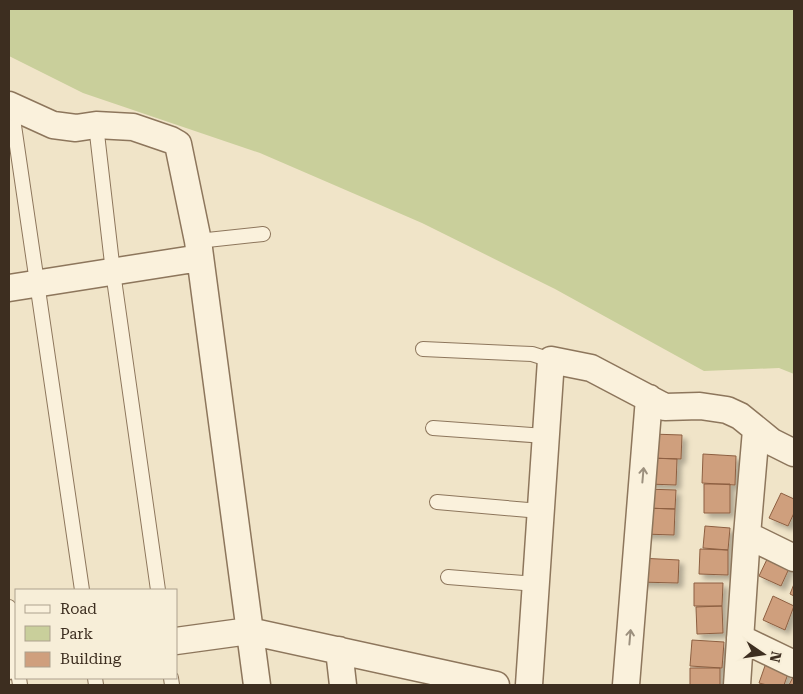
<svg xmlns="http://www.w3.org/2000/svg" width="803" height="694" font-family="'Roboto Serif',serif">
  <style>
    .green { fill: #c9cf9b }
    .building { fill: #cf9f7d; stroke: #8d5f41; filter: url(#shadow) }
    .lines { fill: none; stroke-linecap: round; stroke-linejoin: round }
    .service-casing { stroke: #8d765c; stroke-width: 16 }
    .minor-casing { stroke: #8d765c; stroke-width: 29 }
    .service { stroke: #faf1dc; stroke-width: 14 }
    .minor { stroke: #faf1dc; stroke-width: 26 }
    .oneway { stroke: #9c907e }
  </style>
  <defs>
    <filter id="shadow"><feDropShadow dx="4.5" dy="4.5" stdDeviation="2.5" flood-color="#0004"/></filter>
  </defs>
  <rect width="100%" height="100%" fill="#f0e4c8"/>
  <path class="green" d="M 9,9 L 794,9 L 794,374 L 779,368 L 704,371 L 555,289 L 422,223 L 260,153 L 83,93 L 9,56 Z"/>
  <path class="building" d="M 651,434 L 682,435 L 681,459 L 650,458 Z
    M 703,454 L 736,456 L 735,485 L 702,483 Z
    M 649,458 L 677,459 L 676,485 L 648,484 Z
    M 704,484 L 730,484 L 730,513 L 704,513 Z
    M 645,489 L 676,490 L 675,509 L 644,508 Z
    M 781,493 L 794,499 L 794,513 L 788,526 L 769,518 Z
    M 644,508 L 675,509 L 674,535 L 643,534 Z
    M 705,526 L 730,528 L 728,550 L 703,548 Z
    M 700,549 L 728,550 L 728,575 L 699,574 Z
    M 770,553 L 792,562 L 781,586 L 759,576 Z
    M 639,558 L 679,560 L 678,583 L 638,582 Z
    M 694,583 L 723,583 L 722,606 L 694,606 Z
    M 794,584 L 794,596 L 790,594 Z
    M 773,596 L 794,606 L 785,630 L 763,620 Z
    M 722,606 L 723,633 L 697,634 L 696,607 Z
    M 692,640 L 724,642 L 722,668 L 690,666 Z
    M 767,660 L 790,668 L 784,685 L 767,685 L 759,683 Z
    M 690,668 L 720,668 L 720,685 L 690,685 Z
    M 794,675 L 794,685 L 789,685 Z"/>
  <g class="lines">
    <defs>
      <path id="service" d="M 11,105 L 82,590
        M 96,125 L 113,272 L 158,590
        M 198,241 L 263,234
        M 423,349 L 532,354 L 551,360
        M 433,428 L 545,436
        M 437,502 L 540,511
        M 448,577 L 536,584
        M 9,607 L 16,658
        M 19,678 L 20,685
        M 95,678 L 96,685
        M 171,678 L 172,685"/>
      <path id="minor" d="M 9,105 L 53,125 L 76,128 L 96,125 L 133,127 L 171,140 L 178,144 L 198,241 L 257,685
        M 9,288 L 200,258
        M 747,535 L 794,558
        M 740,638 L 794,664
        M 176,641 L 249,631 L 496,685
        M 339,650 L 343,685
        M 9,666 L 16,665
        M 529,685 L 551,360 L 591,368 L 665,407 L 700,406 L 727,410 L 740,416 L 772,442 L 794,453
        M 626,685 L 649,398
        M 737,685 L 747,535 L 756,430"/>
    </defs>
    <use href="#service" class="service-casing"/>
    <use href="#minor" class="minor-casing"/>
    <use href="#service" class="service"/>
    <use href="#minor" class="minor"/>
  </g>
  <defs><path id="oneway-shaft" d="M-6 0H5M1.5-3L5.5 0L1.5 3" fill="none" stroke-width="1.6" stroke-linecap="round" stroke-linejoin="round" transform="scale(1.25)"/></defs>
  <g class="oneway">
    <use href="#oneway-shaft" transform="translate(643 475) rotate(-85)"/>
    <use href="#oneway-shaft" transform="translate(630 637) rotate(-85)"/>
  </g>
  <rect width="803" height="694" fill="none" stroke="#3d2e20" stroke-width="20"/>
  <rect x="15" y="589" width="162" height="90" fill="#f7eed8" stroke="#ada18e"/>
  <rect x="25" y="605" width="25" height="8" fill="#faf1dc" stroke="#ada18e"/>
  <text x="60" y="614" font-size="15" fill="#3d2e20">Road</text>
  <rect x="25" y="626" width="25" height="15" fill="#c9cf9b" stroke="#ada18e"/>
  <text x="60" y="639" font-size="15" fill="#3d2e20">Park</text>
  <rect x="25" y="652" width="25" height="15" fill="#cf9f7d" stroke="#ada18e"/>
  <text x="60" y="664" font-size="15" fill="#3d2e20">Building</text>
  <g transform="translate(763 654) rotate(103)" stroke="#f7eed8" stroke-width="4" paint-order="stroke">
  <path d="M0-4L9 19L0 12L-9 19Z" fill="#3d2e20"/>
  <text y="-8" font-size="14" font-weight="bold" text-anchor="middle" fill="#3d2e20">N</text>
  </g>
</svg>
